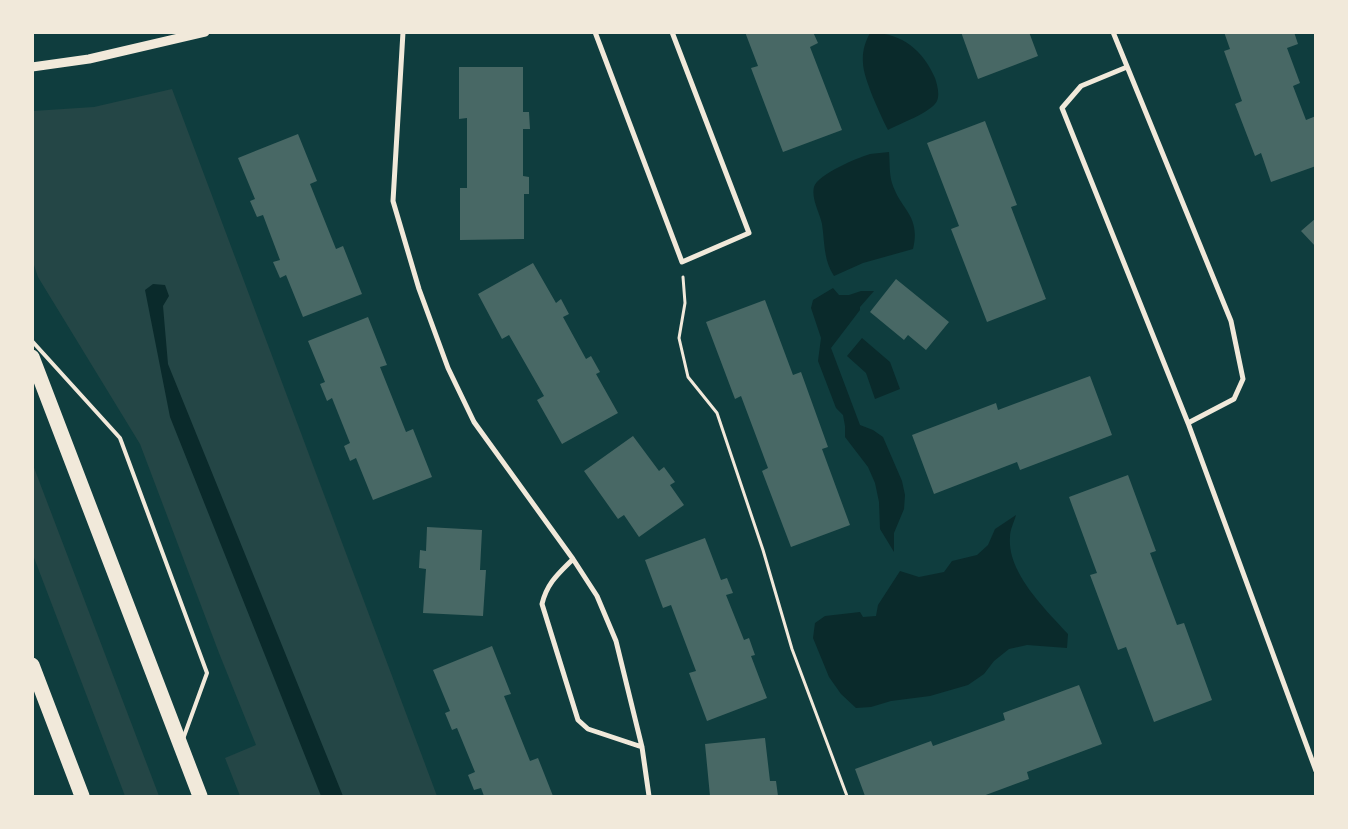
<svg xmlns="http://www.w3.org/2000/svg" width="1348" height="829" font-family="Montserrat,sans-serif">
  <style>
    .green { fill: #244646 }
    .water { fill: #0a2a2b }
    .building { fill: #486865 }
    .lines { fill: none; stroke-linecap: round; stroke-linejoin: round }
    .path { stroke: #f1e9da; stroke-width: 3 }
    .service { stroke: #f1e9da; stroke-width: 4 }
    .minor { stroke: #f1e9da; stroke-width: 5 }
    .tertiary { stroke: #f1e9da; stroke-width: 9 }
    .motorway { stroke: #f1e9da; stroke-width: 15 }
  </style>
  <rect width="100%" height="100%" fill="#0f3d3e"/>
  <path class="green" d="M 172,89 L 437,796 L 240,796 L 225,758 L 256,745 L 219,653 L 140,444 L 38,277 L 33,262 L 33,111 L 94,107 Z
    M 33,465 L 159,796 L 125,796 L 33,555 Z"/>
  <path class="water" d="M 870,33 C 901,32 923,50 935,78 C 937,84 940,94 937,101 C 932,112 899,124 888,130 C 881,116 863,78 863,63 C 862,52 865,42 870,33 Z
    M 889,152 C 890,162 889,173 892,183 C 901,211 921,215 913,249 L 863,263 L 834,276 C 823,259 825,243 822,224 C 820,213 811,199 814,187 C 818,174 857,158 870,154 C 876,153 883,153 889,152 Z
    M 153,284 L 165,285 L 169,296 L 163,306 L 168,364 L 343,796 L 321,796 L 170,417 L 145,290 Z
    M 833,288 L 839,295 L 849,295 L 861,291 L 874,291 L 860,307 L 860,310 L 831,348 L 860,425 L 873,430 L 883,437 L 902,481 L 905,495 L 904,509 L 894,533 L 894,552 L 880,529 L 879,502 L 875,483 L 868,467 L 845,437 L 845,426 L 843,415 L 836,408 L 818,361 L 821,338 L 811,308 L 813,300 Z
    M 862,338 L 890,362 L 900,389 L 875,399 L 866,373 L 847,356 Z
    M 1016,515 C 1014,522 1010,530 1010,537 C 1007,573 1046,610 1068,634 L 1067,648 L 1027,645 L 1009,649 L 994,661 L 984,674 L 968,685 L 930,696 L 891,701 L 871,707 L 856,708 L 841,694 L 829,677 L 813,638 L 815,623 L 825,616 L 860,612 L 863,617 L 876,616 L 878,605 L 900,571 L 919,577 L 944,572 L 952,561 L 977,555 L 988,545 L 995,529 Z"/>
  <path class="building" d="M 745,32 L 813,32 L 818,43 L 810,47 L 842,130 L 783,152 L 751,68 L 758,66 Z
    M 961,32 L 1029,32 L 1038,56 L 978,79 Z
    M 1224,32 L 1294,32 L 1298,44 L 1287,48 L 1300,83 L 1293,86 L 1306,120 L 1316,116 L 1316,166 L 1271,182 L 1261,153 L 1255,156 L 1235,104 L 1242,101 L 1224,51 L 1230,49 Z
    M 459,67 L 523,67 L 523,112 L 529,112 L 530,129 L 523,129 L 523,176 L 529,177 L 529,194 L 524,194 L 524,239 L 460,240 L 460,188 L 467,188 L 467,118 L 459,119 Z
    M 985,121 L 1017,205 L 1011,207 L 1046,299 L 987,322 L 951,229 L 959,226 L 927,143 Z
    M 298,134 L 317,181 L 310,184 L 336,249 L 343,246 L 362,294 L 303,317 L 286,275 L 280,278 L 273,262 L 280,260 L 263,215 L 257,217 L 250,201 L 255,199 L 238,158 Z
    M 1316,218 L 1316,247 L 1301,231 Z
    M 533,263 L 556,303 L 561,299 L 569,314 L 563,317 L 586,359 L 591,356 L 600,372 L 596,374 L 618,413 L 562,444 L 537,400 L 544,396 L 509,335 L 502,339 L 478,294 Z
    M 896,279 L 949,322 L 926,350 L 908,335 L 904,340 L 870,312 Z
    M 765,300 L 793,375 L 801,372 L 828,447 L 822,449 L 850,525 L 791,547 L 762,471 L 768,468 L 741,396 L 735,399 L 706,322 Z
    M 368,317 L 387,365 L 380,367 L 406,432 L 413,429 L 432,477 L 373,500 L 356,458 L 350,461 L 344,446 L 350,443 L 332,398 L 327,401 L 320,384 L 325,382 L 308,341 Z
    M 1090,376 L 1112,435 L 1020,470 L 1017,462 L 934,494 L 912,435 L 996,403 L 998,410 Z
    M 633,436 L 659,471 L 664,467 L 675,482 L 670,485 L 684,505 L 639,537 L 624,515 L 618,519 L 584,471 Z
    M 1128,475 L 1156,551 L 1150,553 L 1177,625 L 1184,623 L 1212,700 L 1154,722 L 1126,647 L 1118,650 L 1090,575 L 1097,573 L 1069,497 Z
    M 427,527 L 482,530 L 480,570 L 486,570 L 483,616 L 423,613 L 426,569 L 419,568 L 420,550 L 426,551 Z
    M 705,538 L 721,580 L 727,578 L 733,593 L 726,595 L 744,640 L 749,638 L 755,655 L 751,656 L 767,698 L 707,721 L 689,673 L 696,671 L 671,605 L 663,608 L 645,560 Z
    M 492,646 L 511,694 L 504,696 L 530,761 L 538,758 L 553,796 L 484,796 L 481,788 L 474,790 L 468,775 L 475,772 L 457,728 L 452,730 L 445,713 L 450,711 L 433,670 Z
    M 1079,685 L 1102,744 L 1027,772 L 1029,779 L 983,796 L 865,796 L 855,769 L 931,741 L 933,746 L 1005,720 L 1003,713 Z
    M 765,738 L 770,781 L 776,781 L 778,796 L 710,796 L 705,744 Z"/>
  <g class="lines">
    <path class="path" d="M 683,277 L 685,303 L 679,338 L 688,377 L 717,413 L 763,550 L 792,649 L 847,796"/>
    <path class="service" d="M 32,341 L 120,438 L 207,673 L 183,739"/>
    <path class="minor" d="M 403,32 L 393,201 L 419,289 L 448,368 L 474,422 L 573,559 L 597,596 L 616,641 L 642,747 L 649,796
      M 595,32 L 682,262 L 749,233 L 672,32
      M 1113,32 L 1231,321 L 1243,379 L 1234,399 L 1188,423
      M 1127,67 L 1081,86 L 1062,108 L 1188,423 L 1316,771
      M 573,559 C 558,574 547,583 542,604 L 578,720 L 588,729 L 642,747"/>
    <path class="tertiary" d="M 32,67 L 89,59 L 205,32"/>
    <path class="motorway" d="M 32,357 L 200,796
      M 32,665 L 82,796"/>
  </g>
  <rect width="1348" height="829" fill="none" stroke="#f1e9da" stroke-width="68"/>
</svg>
